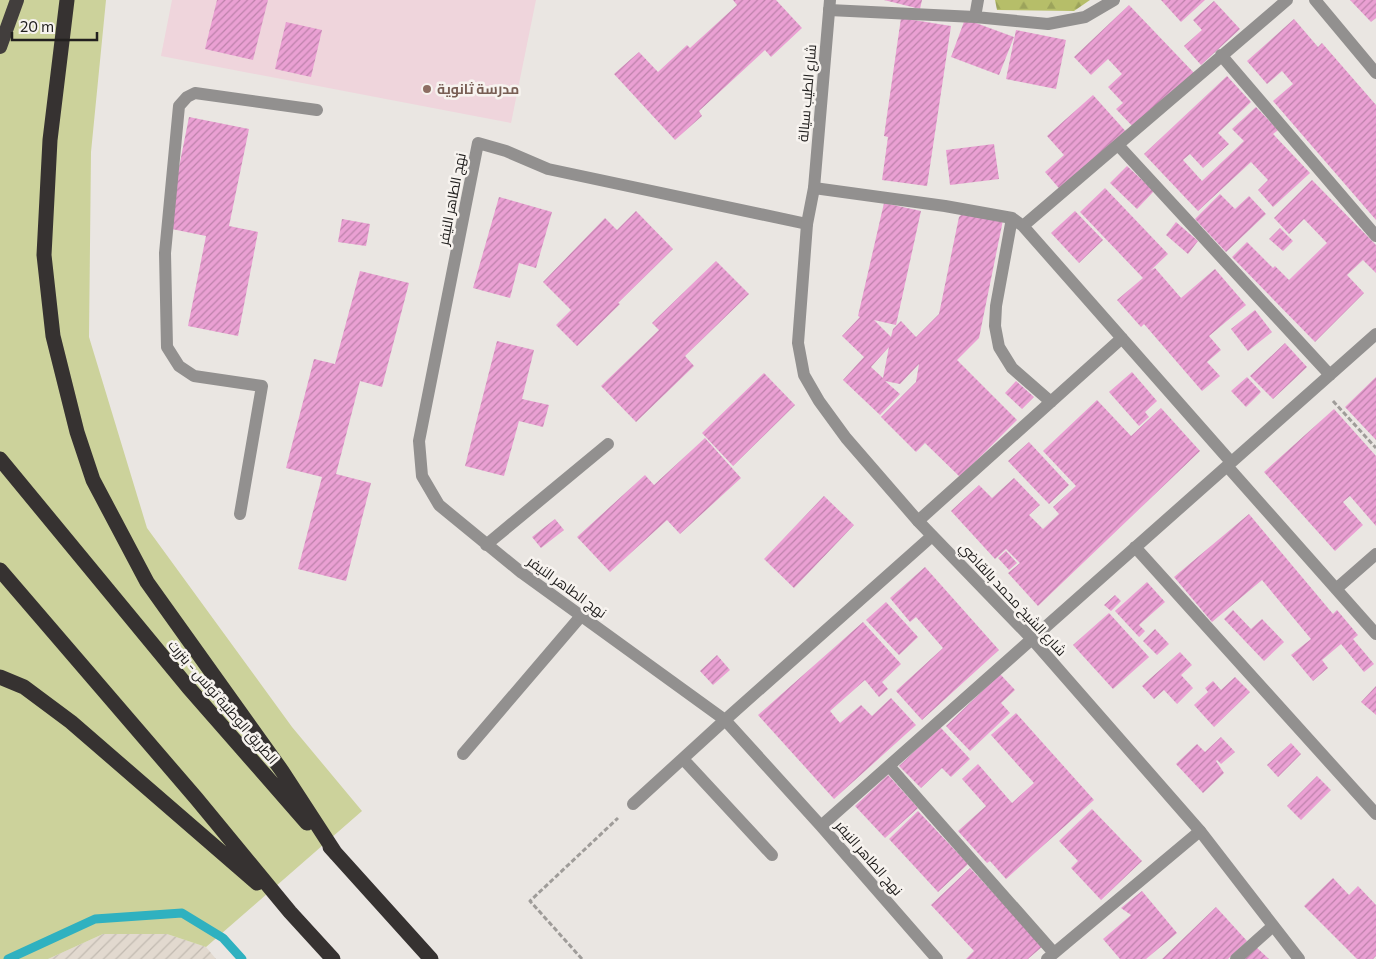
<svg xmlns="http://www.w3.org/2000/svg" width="1376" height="959" font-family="Commissioner,Cairo,sans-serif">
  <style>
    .industrial { fill: url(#industrial-furrows) }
    .education { fill: #efd5dc }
    .grass { fill: #ccd29b }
    .forest { fill: url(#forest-firs) }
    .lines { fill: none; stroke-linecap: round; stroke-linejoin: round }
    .stream { stroke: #2fb1c0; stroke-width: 9 }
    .building { fill: url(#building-hatch); fill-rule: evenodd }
    .path { stroke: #9f9c99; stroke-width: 3; stroke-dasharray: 5 2.5; stroke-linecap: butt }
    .service { stroke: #92908f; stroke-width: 12 }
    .minor { stroke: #92908f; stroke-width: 12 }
    .tertiary { stroke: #92908f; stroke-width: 12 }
    .trunk { stroke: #423e3d; stroke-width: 14 }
    .motorway { stroke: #363231; stroke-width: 15 }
    .education-dot { fill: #8d6e63; stroke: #f7f3ef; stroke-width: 2 }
    .labels { text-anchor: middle; stroke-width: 5; stroke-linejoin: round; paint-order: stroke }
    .education-label { font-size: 14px; font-weight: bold; fill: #785e54; stroke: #f7f3ef; text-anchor: start }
    .street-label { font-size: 14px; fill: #22201f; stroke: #f7f3ef }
  </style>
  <defs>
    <pattern id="industrial-furrows" width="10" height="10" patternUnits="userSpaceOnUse" patternTransform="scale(1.25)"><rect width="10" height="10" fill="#e2d9cf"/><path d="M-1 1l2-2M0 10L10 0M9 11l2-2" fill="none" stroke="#c2bab1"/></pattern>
    <pattern id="forest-firs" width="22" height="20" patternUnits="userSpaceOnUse" patternTransform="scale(1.25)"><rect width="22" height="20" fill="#b6be69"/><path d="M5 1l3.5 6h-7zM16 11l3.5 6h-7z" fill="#9ca35b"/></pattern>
    <pattern id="building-hatch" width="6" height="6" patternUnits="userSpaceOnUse" patternTransform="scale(1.25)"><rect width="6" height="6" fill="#eaa0d3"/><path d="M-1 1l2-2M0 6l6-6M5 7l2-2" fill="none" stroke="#bd82ab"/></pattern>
  </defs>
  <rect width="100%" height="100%" fill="#eae6e2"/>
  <path class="industrial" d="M 103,934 L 167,934 L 206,947 L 216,959 L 48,959 Z"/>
  <path class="education" d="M 172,0 L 536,0 L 511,123 L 161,56 Z"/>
  <path class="grass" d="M 0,0 L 106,0 L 91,152 L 89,337 L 147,528 L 292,727 L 362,811 L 206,947 L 167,934 L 103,934 L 48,959 L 0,959 Z"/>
  <path class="forest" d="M 995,0 L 1090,0 L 1074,11 L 997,10 Z"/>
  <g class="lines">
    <path class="stream" d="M 8,959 L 95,919 L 182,913 L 223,938 L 242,959"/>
  </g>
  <path class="building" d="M 217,0 L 268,0 L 253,60 L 205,49 Z
    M 733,0 L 776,0 L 802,28 L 771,57 L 765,50 L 699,111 L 702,116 L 675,140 L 614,74 L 639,52 L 658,72 L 687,45 L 690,48 L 737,5 Z
    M 884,0 L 922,0 L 920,9 Z
    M 1161,0 L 1205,0 L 1181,22 Z
    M 1350,0 L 1376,0 L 1376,18 L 1371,22 Z
    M 1214,1 L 1240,29 L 1201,65 L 1184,46 L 1202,30 L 1193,20 Z
    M 1129,5 L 1195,74 L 1136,130 L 1116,109 L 1123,103 L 1108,87 L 1122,74 L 1108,59 L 1091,75 L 1074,57 Z
    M 901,18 L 951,26 L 927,186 L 882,180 L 888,137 L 884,136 Z
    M 965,19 L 1014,37 L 999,75 L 951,57 Z
    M 1294,19 L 1318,47 L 1322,43 L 1376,105 L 1376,220 L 1273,101 L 1293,84 L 1282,71 L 1267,84 L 1247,61 Z
    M 286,22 L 322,30 L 311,77 L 275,69 Z
    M 1016,30 L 1066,40 L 1056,89 L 1006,79 Z
    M 1227,76 L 1251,102 L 1218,133 L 1229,144 L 1203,168 L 1190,154 L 1183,160 L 1202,181 L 1244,141 L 1232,129 L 1256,107 L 1278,130 L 1273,134 L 1310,173 L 1273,207 L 1258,190 L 1268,180 L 1251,162 L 1198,211 L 1144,154 Z
    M 1093,95 L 1129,135 L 1064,194 L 1045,172 L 1064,155 L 1047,136 Z
    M 189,117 L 249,129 L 229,226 L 258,232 L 238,336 L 188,326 L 206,236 L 167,228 Z
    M 994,144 L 999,179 L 950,185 L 946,150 Z
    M 1127,166 L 1154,191 L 1137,209 L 1110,183 Z
    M 1312,180 L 1376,245 L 1376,273 L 1363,260 L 1347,275 L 1364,293 L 1315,342 L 1232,257 L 1247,242 L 1273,268 L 1275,266 L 1289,280 L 1327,243 L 1304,219 L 1289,234 L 1274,218 Z
    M 1105,188 L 1168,254 L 1150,271 L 1155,268 L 1181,298 L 1215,269 L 1246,305 L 1209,336 L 1221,350 L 1207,362 L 1220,376 L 1202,391 L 1144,324 L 1141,327 L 1117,300 L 1143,278 L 1080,212 Z
    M 1220,194 L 1235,209 L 1249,196 L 1266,214 L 1226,252 L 1195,219 Z
    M 499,197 L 552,212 L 536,268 L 519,263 L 510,298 L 473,288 Z
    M 884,203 L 921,211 L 896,325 L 874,320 L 891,337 L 893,329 L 901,321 L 916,337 L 939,314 L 959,217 L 964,212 L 1003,220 L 979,338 L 957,360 L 1017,420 L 960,477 L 925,443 L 916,452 L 881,417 L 916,382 L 919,364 L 900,384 L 885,381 L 900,394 L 880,415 L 843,380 L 864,357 L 842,336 L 860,317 L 858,316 ZM 889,347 L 883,378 L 871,367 Z
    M 636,211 L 673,249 L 618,303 L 620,304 L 577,346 L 556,325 L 571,310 L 543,282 L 605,218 L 617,230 Z
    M 1075,211 L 1103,240 L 1079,263 L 1051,233 Z
    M 342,219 L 370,224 L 366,246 L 338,242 Z
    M 1176,222 L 1198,241 L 1188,254 L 1166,235 Z
    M 1280,228 L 1293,241 L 1283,251 L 1269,239 Z
    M 716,261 L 749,294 L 685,356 L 694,366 L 636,422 L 601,386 L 659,330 L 652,323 Z
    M 360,271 L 409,283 L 382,387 L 360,381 L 336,474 L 371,483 L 346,581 L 298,569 L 322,477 L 286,468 L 314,359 L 335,364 Z
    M 1255,310 L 1272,332 L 1248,351 L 1231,329 Z
    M 497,341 L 534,350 L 522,399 L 549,405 L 543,427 L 519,421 L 504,476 L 465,466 Z
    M 1285,343 L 1307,367 L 1273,399 L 1250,376 Z
    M 1132,372 L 1157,401 L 1145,412 L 1149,417 L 1139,426 L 1109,392 Z
    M 764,373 L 795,405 L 733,466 L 702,433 Z
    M 1247,377 L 1261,392 L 1246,407 L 1231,391 Z
    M 1376,377 L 1376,440 L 1345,407 Z
    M 1016,381 L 1034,397 L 1022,409 L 1005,393 Z
    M 1097,400 L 1131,436 L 1161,408 L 1200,451 L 1038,606 L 1008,573 L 1020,563 L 1006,549 L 995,559 L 951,511 L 979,485 L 992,498 L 1014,478 L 1040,505 L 1029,515 L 1043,529 L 1059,514 L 1053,507 L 1076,486 L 1043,451 Z
    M 1334,409 L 1376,456 L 1376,526 L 1350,496 L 1343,502 L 1363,525 L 1335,551 L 1264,472 Z
    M 705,438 L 741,478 L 680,534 L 667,520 L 610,572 L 577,537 L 645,475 L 654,485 Z
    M 1029,442 L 1069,485 L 1049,504 L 1008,461 Z
    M 824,496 L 854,525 L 794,588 L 764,559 Z
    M 1249,514 L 1333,614 L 1337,610 L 1358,635 L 1353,639 L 1374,664 L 1364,672 L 1341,644 L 1322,660 L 1328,668 L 1313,681 L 1291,655 L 1311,639 L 1262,580 L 1212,622 L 1174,577 Z
    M 555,519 L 564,530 L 541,548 L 532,537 Z
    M 1006,551 L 1017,563 L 1009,570 L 998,558 Z
    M 925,567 L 999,650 L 922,720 L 896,691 L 943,648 L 916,617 L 910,622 L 890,598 Z
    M 1147,582 L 1165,602 L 1139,625 L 1145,631 L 1139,637 L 1115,611 Z
    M 1115,595 L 1121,601 L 1111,611 L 1104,605 Z
    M 886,602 L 918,637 L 899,655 L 866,620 Z
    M 1233,610 L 1251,629 L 1262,619 L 1284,642 L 1264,661 L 1224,619 Z
    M 1109,613 L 1149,657 L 1113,689 L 1073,645 Z
    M 863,622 L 901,664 L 882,682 L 888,689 L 879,697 L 865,680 L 830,711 L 840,723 L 861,705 L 872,716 L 891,698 L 916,725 L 834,799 L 758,715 Z
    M 1155,629 L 1169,644 L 1157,655 L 1143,641 Z
    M 1180,652 L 1192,665 L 1181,675 L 1193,688 L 1177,704 L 1164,690 L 1154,699 L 1142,686 Z
    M 717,655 L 730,670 L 713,685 L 700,671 Z
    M 1000,674 L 1015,690 L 1001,703 L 1010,713 L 970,751 L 946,726 Z
    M 1235,677 L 1250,692 L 1214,727 L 1194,705 L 1208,692 L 1205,688 L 1213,681 L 1221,690 Z
    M 1376,686 L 1376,715 L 1361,702 Z
    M 1016,713 L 1094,800 L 1006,879 L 990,861 L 987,863 L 958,831 L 986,806 L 962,779 L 978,764 L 1012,803 L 1034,783 L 991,735 Z
    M 940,727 L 970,759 L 951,777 L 942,768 L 921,788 L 899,766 Z
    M 1221,737 L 1235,752 L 1221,764 L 1217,760 L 1216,761 L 1224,773 L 1203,793 L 1176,764 L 1197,744 L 1205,752 Z
    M 1291,743 L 1301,754 L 1278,777 L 1267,765 Z
    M 888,775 L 918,808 L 885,838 L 855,806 Z
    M 1317,776 L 1331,790 L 1301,820 L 1287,806 Z
    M 1092,809 L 1142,861 L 1101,900 L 1071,868 L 1078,861 L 1059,841 Z
    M 918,811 L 968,864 L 938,892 L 889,839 Z
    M 970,868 L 1043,946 L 1028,959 L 966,959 L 974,951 L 931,905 Z
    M 1333,878 L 1349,895 L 1358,886 L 1376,905 L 1376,956 L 1373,959 L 1357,959 L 1304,906 Z
    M 1142,891 L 1177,933 L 1146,959 L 1120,959 L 1103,939 L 1131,915 L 1121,908 Z
    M 1216,907 L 1247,941 L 1228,959 L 1162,959 Z
    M 1255,946 L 1269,959 L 1243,959 Z"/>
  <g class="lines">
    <path class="path" d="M 1333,401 L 1376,448
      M 582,959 L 530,901 L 618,818"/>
    <path class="service" d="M 240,514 L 262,386 L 194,376 L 179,366 L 167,347 L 165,253 L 179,106 L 187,97 L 195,93 L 317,110
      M 463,754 L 581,616
      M 683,759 L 772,855
      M 633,804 L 725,720"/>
    <path class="minor" d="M 1315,0 L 1376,73
      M 829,10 L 975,17 L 1048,24 L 1085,17 L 1114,0
      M 975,17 L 978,0
      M 1221,55 L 1376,236
      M 1118,145 L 1330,375
      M 814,188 L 945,206 L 1012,218 L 1023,226 L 1231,462
      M 1012,218 L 996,306 L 995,326 L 999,347 L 1012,368 L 1051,402
      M 807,224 L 548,169 L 506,151 L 478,143 L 419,441 L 422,476 L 439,505 L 522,573 L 725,720 L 821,826 L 937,959
      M 1023,226 L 1287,0
      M 1227,466 L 1376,634
      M 918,521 L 1122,338
      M 486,545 L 608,444
      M 1135,547 L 1376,814
      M 1336,589 L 1376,554
      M 725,720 L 932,536
      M 889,766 L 1054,953
      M 821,826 L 1376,334
      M 1047,959 L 1200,831
      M 1236,959 L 1273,926"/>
    <path class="tertiary" d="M 830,0 L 814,188 L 807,224 L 798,343 L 804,375 L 819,401 L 846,438 L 918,521 L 1032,639 L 1200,831 L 1299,959"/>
    <path class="trunk" d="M 0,47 L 17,0"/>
    <path class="motorway" d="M 67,0 L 50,140 L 44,255 L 53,336 L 77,432 L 93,480 L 147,582 L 282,771 L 336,854
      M 0,459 L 188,687 L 307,823
      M 0,570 L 196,798 L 290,912 L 333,959
      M 0,677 L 24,687 L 71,722 L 257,883
      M 330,847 L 431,959"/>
  </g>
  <circle class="education-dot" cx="427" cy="89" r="5"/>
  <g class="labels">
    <g class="education-label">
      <text x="437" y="94">مدرسة ثانوية</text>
    </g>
    <g class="street-label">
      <text transform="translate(807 93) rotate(-85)" y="5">شارع الطيب سيالة</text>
      <text transform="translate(452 199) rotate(-79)" y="5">نهج الطاهر النيفر</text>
      <text transform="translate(567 587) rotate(36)" y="5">نهج الطاهر النيفر</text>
      <text transform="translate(1013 599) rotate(47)" y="5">شارع الشيخ محمد بالقاضي</text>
      <text transform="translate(223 702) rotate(49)" y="5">الطريق الوطنية تونس - بنزرت</text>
      <text transform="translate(869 858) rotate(49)" y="5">نهج الطاهر النيفر</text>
    </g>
  </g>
  <path d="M12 32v8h85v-8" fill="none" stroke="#22201f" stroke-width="2.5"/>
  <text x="20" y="32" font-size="15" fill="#22201f" stroke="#f7f3ef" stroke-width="4" paint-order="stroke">20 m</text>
</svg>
